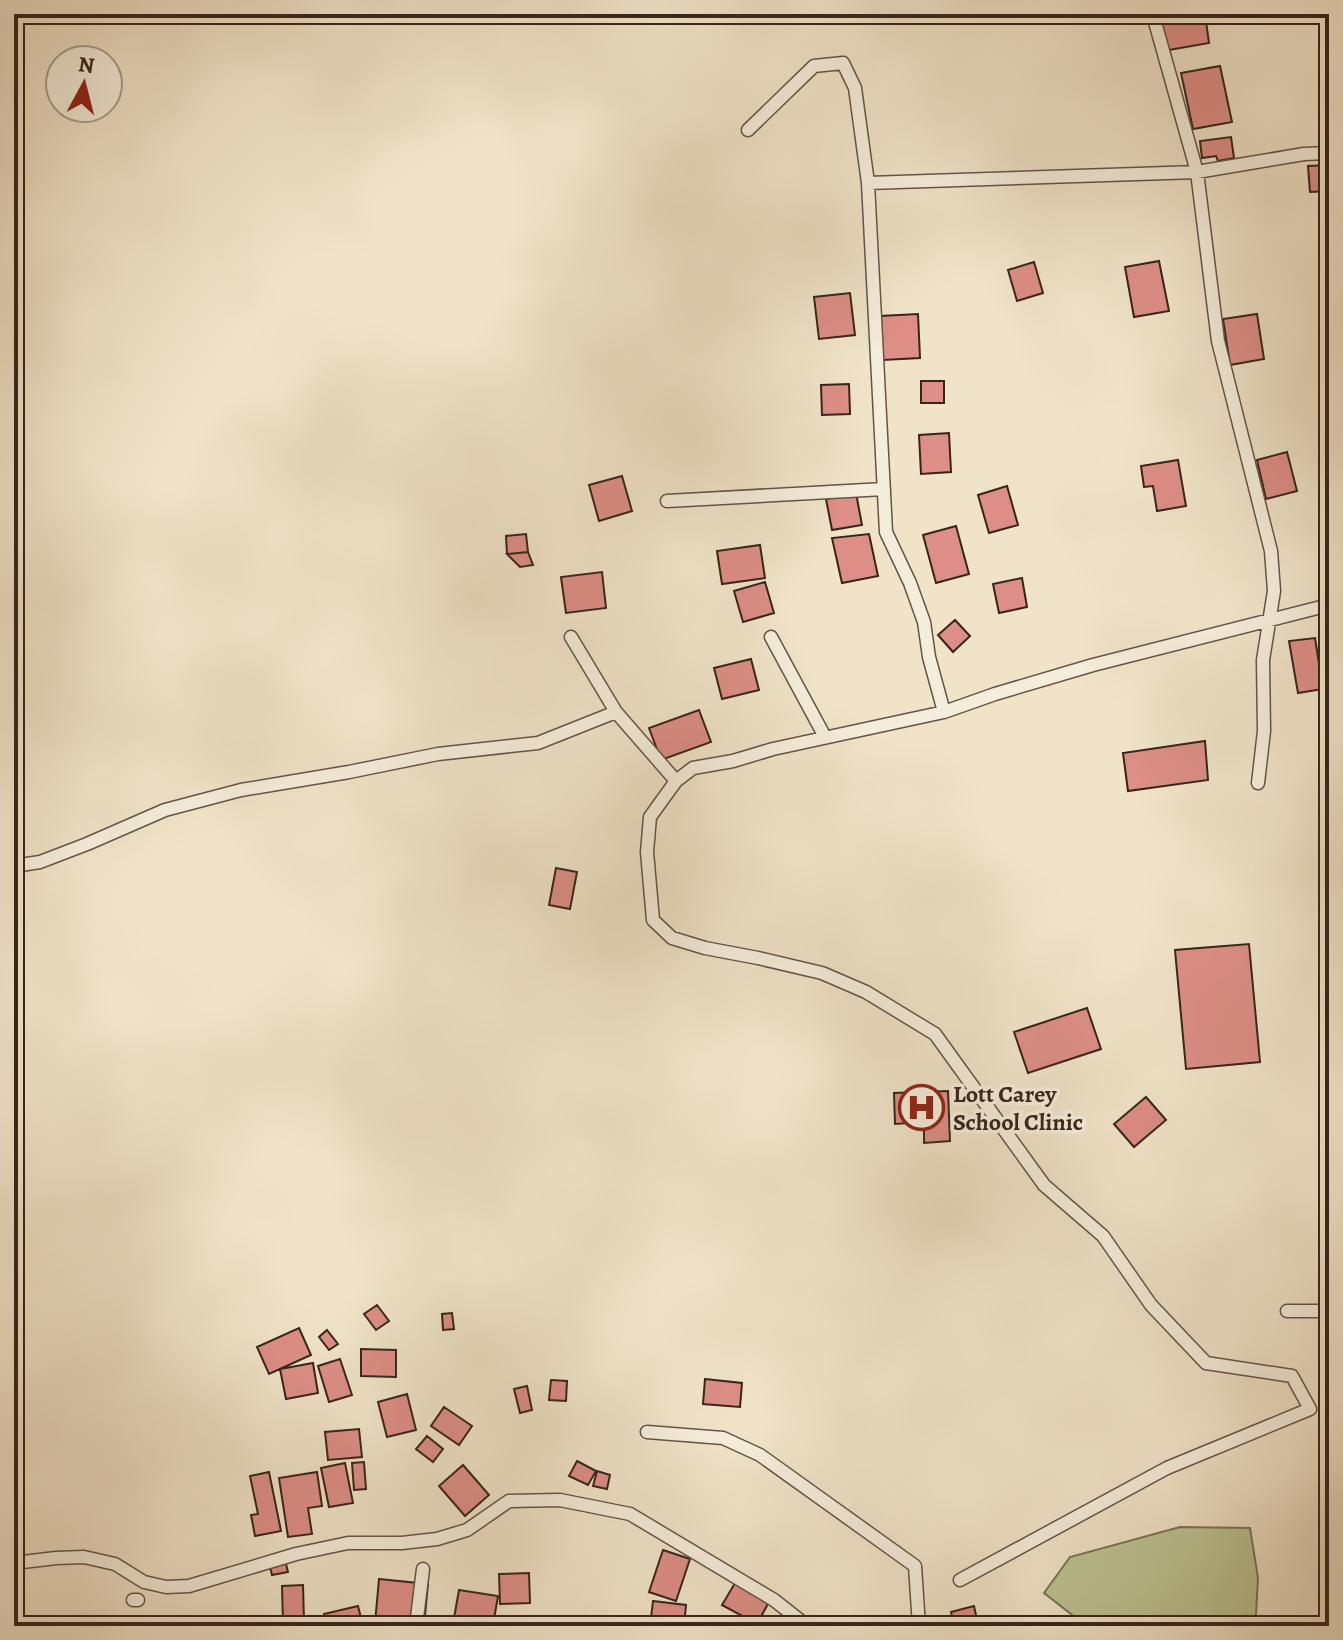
<svg xmlns="http://www.w3.org/2000/svg" width="1343" height="1640" font-family="Alegreya,serif">
  <style>
    .green { fill: #bcc394; stroke: #7a7458; stroke-width: 2 }
    .building { fill: #dd8e86; stroke: #37241b; stroke-width: 2 }
    .lines { fill: none; stroke-linecap: round; stroke-linejoin: round }
    .minor-casing { stroke: #655446; stroke-width: 15 }
    .minor { stroke: #f5eddb; stroke-width: 12 }
    .labels { text-anchor: middle; stroke-width: 7; stroke-linejoin: round; paint-order: stroke }
    .poi-label { font-size: 24px; font-weight: bold; fill: #37241b; stroke: #f5eddb; text-anchor: start }
  </style>
  <rect width="100%" height="100%" fill="#f0e3c8"/>
  <filter id="stains"><feTurbulence type="fractalNoise" baseFrequency=".0025" numOctaves="4"/><feColorMatrix values="0 0 0 0 .2 0 0 0 0 .09 0 0 0 0 .02 0 0 0 .5 -.17"/></filter>
  <radialGradient id="worn" r=".72"><stop offset=".6" stop-color="#630" stop-opacity="0"/><stop offset="1" stop-color="#630" stop-opacity=".3"/></radialGradient>
  <path class="green" d="M 1180,1527 L 1250,1528 L 1258,1578 L 1256,1615 L 1231,1626 L 1113,1626 L 1080,1621 L 1044,1593 L 1070,1557 Z"/>
  <path class="building" d="M 1169,14 L 1205,14 L 1209,43 L 1163,51 L 1158,16 Z
    M 1220,66 L 1232,122 L 1193,129 L 1181,73 Z
    M 1231,137 L 1234,158 L 1218,161 L 1216,156 L 1202,158 L 1200,141 Z
    M 1329,165 L 1329,191 L 1310,192 L 1308,166 Z
    M 1159,261 L 1169,311 L 1134,317 L 1125,267 Z
    M 1034,262 L 1043,293 L 1017,301 L 1008,270 Z
    M 850,293 L 855,335 L 819,339 L 814,297 Z
    M 918,314 L 920,358 L 883,360 L 880,316 Z
    M 1257,314 L 1264,359 L 1230,365 L 1223,319 Z
    M 921,381 L 944,381 L 944,403 L 921,403 Z
    M 849,384 L 850,414 L 822,415 L 821,385 Z
    M 949,433 L 951,472 L 921,474 L 919,435 Z
    M 1287,452 L 1297,491 L 1266,499 L 1257,460 Z
    M 1178,460 L 1186,506 L 1157,511 L 1153,486 L 1144,487 L 1141,466 Z
    M 622,476 L 632,511 L 599,521 L 589,485 Z
    M 1007,486 L 1018,525 L 989,533 L 978,495 Z
    M 856,493 L 862,525 L 832,530 L 826,499 Z
    M 956,526 L 969,574 L 936,583 L 923,535 Z
    M 526,534 L 528,552 L 507,554 L 506,536 Z
    M 869,534 L 878,576 L 842,583 L 832,538 Z
    M 760,545 L 765,578 L 722,584 L 717,551 Z
    M 528,552 L 533,565 L 520,567 L 507,554 Z
    M 602,572 L 606,608 L 566,613 L 561,577 Z
    M 1022,578 L 1027,607 L 999,613 L 993,584 Z
    M 765,582 L 774,613 L 743,622 L 734,591 Z
    M 955,620 L 970,636 L 953,652 L 938,635 Z
    M 1315,638 L 1323,689 L 1298,693 L 1289,641 Z
    M 751,659 L 759,690 L 722,699 L 714,668 Z
    M 699,710 L 711,742 L 661,760 L 649,728 Z
    M 1205,741 L 1208,780 L 1128,791 L 1123,753 Z
    M 556,868 L 577,872 L 570,909 L 549,905 Z
    M 1249,944 L 1260,1062 L 1186,1069 L 1175,950 Z
    M 1087,1008 L 1101,1049 L 1028,1073 L 1014,1032 Z
    M 948,1091 L 950,1141 L 924,1143 L 924,1122 L 895,1124 L 894,1093 Z
    M 1146,1097 L 1166,1120 L 1134,1147 L 1114,1124 Z
    M 377,1305 L 389,1321 L 376,1330 L 364,1314 Z
    M 452,1313 L 454,1329 L 443,1330 L 442,1314 Z
    M 299,1328 L 311,1355 L 269,1374 L 257,1347 Z
    M 327,1330 L 338,1344 L 329,1350 L 319,1337 Z
    M 361,1349 L 396,1350 L 396,1377 L 361,1376 Z
    M 340,1359 L 352,1395 L 329,1402 L 318,1366 Z
    M 313,1363 L 318,1393 L 286,1399 L 280,1369 Z
    M 705,1379 L 742,1383 L 740,1407 L 703,1404 Z
    M 551,1380 L 567,1381 L 566,1401 L 549,1400 Z
    M 527,1386 L 532,1410 L 520,1413 L 514,1389 Z
    M 407,1394 L 416,1430 L 387,1437 L 378,1402 Z
    M 444,1407 L 472,1426 L 459,1445 L 431,1426 Z
    M 359,1429 L 362,1457 L 328,1460 L 325,1432 Z
    M 427,1436 L 443,1449 L 433,1462 L 416,1449 Z
    M 577,1461 L 596,1471 L 588,1485 L 569,1476 Z
    M 364,1462 L 366,1489 L 354,1490 L 352,1463 Z
    M 345,1463 L 353,1503 L 329,1507 L 321,1468 Z
    M 463,1465 L 489,1495 L 465,1516 L 439,1486 Z
    M 597,1471 L 610,1475 L 607,1489 L 593,1486 Z
    M 269,1472 L 281,1531 L 255,1536 L 251,1515 L 258,1514 L 250,1476 Z
    M 317,1472 L 322,1506 L 308,1508 L 312,1534 L 288,1537 L 279,1478 Z
    M 663,1550 L 690,1559 L 676,1601 L 649,1592 Z
    M 285,1560 L 288,1572 L 272,1575 L 269,1563 Z
    M 529,1573 L 530,1603 L 500,1604 L 499,1574 Z
    M 379,1579 L 428,1584 L 424,1626 L 375,1623 Z
    M 735,1583 L 769,1602 L 757,1624 L 722,1605 Z
    M 303,1585 L 304,1622 L 283,1623 L 282,1586 Z
    M 459,1590 L 498,1596 L 493,1625 L 454,1618 Z
    M 653,1601 L 686,1605 L 684,1626 L 650,1626 Z
    M 358,1606 L 363,1626 L 327,1626 L 324,1614 Z
    M 974,1606 L 977,1620 L 954,1625 L 951,1612 Z
    M 512,1617 L 553,1622 L 552,1626 L 511,1626 Z"/>
  <g class="lines">
    <defs>
      <path id="minor" d="M 1113,14 L 1153,15 L 1197,172 L 1218,341 L 1271,551 L 1274,591 L 1263,660 L 1264,731 L 1258,783
        M 748,130 L 814,66 L 843,63 L 855,88 L 868,183 L 886,532 L 910,583 L 924,622 L 929,657 L 944,712
        M 868,183 L 1197,172 L 1304,154 L 1329,153
        M 667,501 L 884,489
        M 571,637 L 616,712 L 676,781
        M 771,637 L 825,737
        M 14,866 L 40,862 L 87,844 L 165,810 L 241,790 L 349,772 L 438,754 L 538,743 L 616,712
        M 1287,1311 L 1329,1311
        M 647,1432 L 723,1438 L 760,1455 L 915,1566 L 919,1626
        M 14,1563 L 56,1558 L 84,1557 L 115,1564 L 144,1582 L 166,1587 L 189,1586 L 296,1554 L 348,1543 L 402,1543 L 437,1539 L 467,1530 L 509,1501 L 560,1500 L 630,1514 L 774,1600 L 807,1626
        M 960,1580 L 1167,1468 L 1310,1409 L 1292,1376 L 1206,1363 L 1151,1305 L 1103,1236 L 1044,1185 L 935,1034 L 866,992 L 822,973 L 758,958 L 705,948 L 672,938 L 653,920 L 647,852 L 650,817 L 676,781 L 693,768 L 733,761 L 773,749 L 944,712 L 995,694 L 1093,665 L 1329,605
        M 133,1600 L 138,1600
        M 416,1626 L 423,1569"/>
    </defs>
    <use href="#minor" class="minor-casing"/>
    <use href="#minor" class="minor"/>
  </g>
  <defs>
    <symbol id="hospital-ring" viewBox="-11 -11 22 22"><circle r="9.5" fill="#f5eddb" stroke="#8f2418" stroke-width="1.5"/><path d="M-5-5h3v3.5h4V-5h3V5h-3V1.5h-4V5h-3Z" fill="#8f2418"/></symbol>
  </defs>
  <g fill-rule="evenodd">
    <use href="#hospital-ring" x="896" y="1082" width="51" height="51"/>
  </g>
  <g class="labels">
    <g class="poi-label">
      <text x="953" y="1102">Lott Carey<tspan x="953" dy="28">School Clinic</tspan></text>
    </g>
  </g>
  <rect width="1343" height="1640" fill="none" stroke="#f0e3c8" stroke-width="48"/>
  <rect x="16" y="16" width="1311" height="1608" fill="none" stroke="#37241b" stroke-width="4"/>
  <rect x="24" y="24" width="1295" height="1592" fill="none" stroke="#37241b" stroke-width="2"/>
  <g transform="translate(84 84) rotate(7)"><circle r="38" fill="#f5eddb" stroke="#a99d8e" stroke-width="2"/>
  <path d="M0-6L14 30L0 20L-14 30Z" fill="#8f2418"/>
  <text y="-12" font-size="22" font-weight="bold" text-anchor="middle" fill="#37241b">N</text>
  </g>
  <rect width="100%" height="100%" filter="url(#stains)"/>
  <rect width="100%" height="100%" fill="url(#worn)"/>
</svg>
